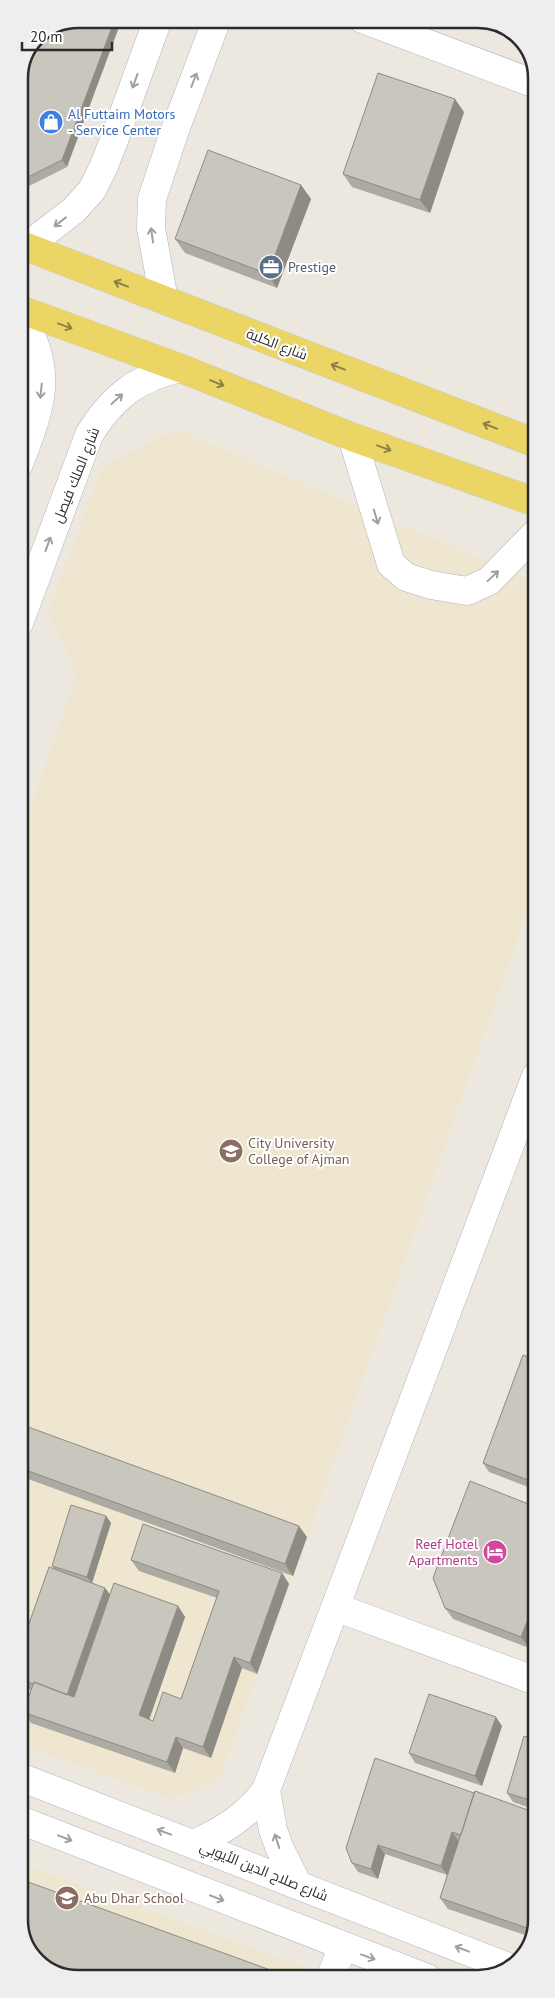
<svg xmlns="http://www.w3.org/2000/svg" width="555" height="1998" font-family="'PT Sans',Cairo,sans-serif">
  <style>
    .education { fill: #eee6cf }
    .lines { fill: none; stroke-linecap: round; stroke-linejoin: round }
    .minor-casing { stroke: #b2b4bf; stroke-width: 29 }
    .major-casing { stroke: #c8c8c8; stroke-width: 29 }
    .minor { stroke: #fff; stroke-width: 28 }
    .major { stroke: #ebd565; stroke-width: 28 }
    .wall { fill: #adaaa3 }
    .shaded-wall { fill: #8d8b84 }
    .building { fill: #c9c6bd; stroke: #8d8b84 }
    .oneway { stroke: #a0a0a0 }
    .oneway2 { stroke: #8c8048 }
    .labels { text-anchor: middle; stroke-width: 4; stroke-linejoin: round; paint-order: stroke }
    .shop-label { font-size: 14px; fill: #366cbe; stroke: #fff; text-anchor: start }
    .service-label { font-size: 14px; fill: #4e5e75; stroke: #fff; text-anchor: start }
    .street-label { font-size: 14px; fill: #2c2c2c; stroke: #fff }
    .education-label { font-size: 14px; fill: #785e54; stroke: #fff; text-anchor: start }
    .hotel-label { font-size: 14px; fill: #b23c85; stroke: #fff; text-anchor: end }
    .rim { fill: none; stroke: #2c2c2c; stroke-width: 2.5 }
  </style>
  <rect width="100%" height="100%" fill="#ede8df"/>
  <path class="education" d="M 176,429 L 535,582 L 536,887 L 312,1524 L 219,1780 L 172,1799 L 20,1745 L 19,841 L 77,674 L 48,612 L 102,467 Z
    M 20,1863 L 335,1978 L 73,1979 L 39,1964 L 20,1932 Z"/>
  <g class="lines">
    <defs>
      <path id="minor" d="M 362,19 L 535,84
        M 26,247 L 74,210 L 92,190 L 103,168 L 113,143 L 158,19
        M 164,300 L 151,228 L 152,199 L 175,130 L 217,19
        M 19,312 C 55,371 42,404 19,464
        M 352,437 L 391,564 L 406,577 L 431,585 L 467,591 L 489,581 L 535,534
        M 19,623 L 89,435 C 112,397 137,378 180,368
        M 335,1607 L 536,1681
        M 20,1777 L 508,1967
        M 266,1790 L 273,1830 L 280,1849 L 298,1885
        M 20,1820 L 427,1978
        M 193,1844 C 223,1831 247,1816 266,1790 L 536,1076
        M 330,1978 L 343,1947"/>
      <path id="major" d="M 19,244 L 535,443
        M 19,309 L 180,368 L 352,437 L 535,502"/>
    </defs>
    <use href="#minor" class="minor-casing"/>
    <use href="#major" class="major-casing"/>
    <use href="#minor" class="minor"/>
    <use href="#major" class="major"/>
  </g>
  <path class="wall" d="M 19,77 L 67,167 L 29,186 L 19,183 Z
    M 464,112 L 430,213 L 352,187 L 343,174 Z
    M 301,185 L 311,199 L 277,288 L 185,253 L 175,239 Z
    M 536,1360 L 536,1490 L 489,1472 L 483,1463 Z
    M 20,1424 L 307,1537 L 293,1576 L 20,1476 Z
    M 536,1507 L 536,1630 L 529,1648 L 453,1619 L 445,1608 Z
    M 106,1516 L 111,1523 L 92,1583 L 105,1588 L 110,1595 L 178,1606 L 185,1617 L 149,1719 L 153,1721 L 181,1699 L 217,1598 L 139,1571 L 131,1560 L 282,1573 L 289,1584 L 257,1674 L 242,1668 L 211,1758 L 183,1748 L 175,1773 L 31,1723 L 23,1712 L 31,1690 L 20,1686 L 20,1649 L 54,1570 L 52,1566 Z
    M 502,1726 L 482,1786 L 415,1763 L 409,1753 Z
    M 536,1740 L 536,1810 L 513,1802 L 507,1793 Z
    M 474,1793 L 536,1921 L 531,1937 L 448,1909 L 440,1898 L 447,1875 L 385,1854 L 378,1879 L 358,1872 L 352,1863 L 346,1848 Z"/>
  <path class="shaded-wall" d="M 115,19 L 122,19 L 67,167 L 62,160 Z
    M 455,99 L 464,112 L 430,213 L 420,200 Z
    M 301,185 L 311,199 L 277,288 L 268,274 Z
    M 20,1512 L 25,1519 L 20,1534 Z
    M 106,1516 L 111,1523 L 92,1583 L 87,1577 Z
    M 299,1526 L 307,1537 L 293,1576 L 285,1564 Z
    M 282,1573 L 289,1584 L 257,1674 L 250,1663 Z
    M 105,1588 L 112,1597 L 73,1705 L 67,1696 Z
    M 536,1599 L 536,1630 L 529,1648 L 521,1637 Z
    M 178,1606 L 185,1617 L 147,1726 L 139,1715 Z
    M 234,1657 L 242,1668 L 211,1758 L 203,1747 Z
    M 496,1717 L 502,1726 L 482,1786 L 475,1776 Z
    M 176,1737 L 183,1748 L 175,1773 L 167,1762 Z
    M 452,1832 L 459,1842 L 447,1875 L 441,1866 Z
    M 378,1845 L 385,1854 L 378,1879 L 371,1869 Z"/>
  <path class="building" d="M 78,19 L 115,19 L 62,160 L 24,179 L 19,178 L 19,77 L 36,36 Z
    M 378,73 L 455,99 L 420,200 L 343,174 Z
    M 208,150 L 301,185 L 268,274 L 175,239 Z
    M 523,1355 L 536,1360 L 536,1483 L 483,1463 Z
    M 20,1424 L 299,1526 L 285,1564 L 20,1468 Z
    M 470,1481 L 536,1507 L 536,1599 L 521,1637 L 445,1608 L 433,1578 Z
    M 71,1505 L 106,1516 L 87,1577 L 52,1566 Z
    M 143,1524 L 282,1573 L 250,1663 L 234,1657 L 203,1747 L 176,1737 L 167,1762 L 23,1712 L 34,1682 L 74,1697 L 114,1583 L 178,1606 L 139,1715 L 153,1721 L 163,1692 L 181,1699 L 219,1591 L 131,1560 Z
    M 49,1567 L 105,1588 L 67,1695 L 34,1682 L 33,1684 L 20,1679 L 20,1649 Z
    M 429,1694 L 496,1717 L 475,1776 L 409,1753 Z
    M 524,1736 L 536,1740 L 536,1802 L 507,1793 Z
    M 375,1758 L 474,1793 L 461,1835 L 452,1832 L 441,1866 L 378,1845 L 371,1869 L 352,1863 L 346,1848 Z
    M 475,1791 L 536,1813 L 536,1921 L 533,1930 L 440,1898 Z
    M 20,1879 L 284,1975 L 283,1979 L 73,1979 L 39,1964 L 20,1932 Z"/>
  <defs><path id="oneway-shaft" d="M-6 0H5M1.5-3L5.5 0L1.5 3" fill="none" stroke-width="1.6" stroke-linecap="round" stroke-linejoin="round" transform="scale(1.25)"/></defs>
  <g class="oneway">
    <use href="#oneway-shaft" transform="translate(194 80) rotate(-69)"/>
    <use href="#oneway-shaft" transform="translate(135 81) rotate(110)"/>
    <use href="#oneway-shaft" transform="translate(60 222) rotate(142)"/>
    <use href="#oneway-shaft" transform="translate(152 235) rotate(-98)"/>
    <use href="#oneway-shaft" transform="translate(41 391) rotate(96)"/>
    <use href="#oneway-shaft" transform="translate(117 399) rotate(-42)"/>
    <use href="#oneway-shaft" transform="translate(376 517) rotate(73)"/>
    <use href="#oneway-shaft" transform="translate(48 544) rotate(-70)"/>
    <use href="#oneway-shaft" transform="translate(493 576) rotate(-43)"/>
    <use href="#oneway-shaft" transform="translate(164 1832) rotate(-159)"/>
    <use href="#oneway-shaft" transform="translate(65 1838) rotate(21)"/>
    <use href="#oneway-shaft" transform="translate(277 1841) rotate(-108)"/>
    <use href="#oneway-shaft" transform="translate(217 1898) rotate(21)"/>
    <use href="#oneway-shaft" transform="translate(462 1949) rotate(-159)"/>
    <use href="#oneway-shaft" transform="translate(368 1957) rotate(20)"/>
  </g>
  <g class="oneway2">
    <use href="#oneway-shaft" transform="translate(121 284) rotate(-159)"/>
    <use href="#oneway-shaft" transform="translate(65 326) rotate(20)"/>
    <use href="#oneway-shaft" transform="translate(338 367) rotate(-159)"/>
    <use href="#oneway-shaft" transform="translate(217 383) rotate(22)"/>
    <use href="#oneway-shaft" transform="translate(490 426) rotate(-159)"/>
    <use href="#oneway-shaft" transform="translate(384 448) rotate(20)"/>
  </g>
  <defs>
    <symbol id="shop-disc" viewBox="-11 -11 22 22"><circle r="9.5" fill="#3f7fe0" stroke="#fff"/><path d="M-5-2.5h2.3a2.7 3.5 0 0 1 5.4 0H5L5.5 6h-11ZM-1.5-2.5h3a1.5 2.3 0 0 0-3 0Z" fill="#fff"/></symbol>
    <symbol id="office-disc" viewBox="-11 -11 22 22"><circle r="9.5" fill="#5c6f8a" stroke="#fff"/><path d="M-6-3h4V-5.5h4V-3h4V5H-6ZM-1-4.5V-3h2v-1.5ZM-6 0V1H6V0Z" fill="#fff"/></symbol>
    <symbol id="university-disc" viewBox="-11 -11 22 22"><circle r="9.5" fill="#8d6e63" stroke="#fff"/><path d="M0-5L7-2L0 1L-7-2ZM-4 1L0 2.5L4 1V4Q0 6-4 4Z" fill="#fff"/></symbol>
    <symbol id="hotel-disc" viewBox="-11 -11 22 22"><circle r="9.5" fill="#d1479c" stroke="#fff"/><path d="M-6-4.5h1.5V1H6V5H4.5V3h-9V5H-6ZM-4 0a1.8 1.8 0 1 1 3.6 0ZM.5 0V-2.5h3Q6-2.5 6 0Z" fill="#fff"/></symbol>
    <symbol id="school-disc" viewBox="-11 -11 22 22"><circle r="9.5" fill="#8d6e63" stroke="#fff"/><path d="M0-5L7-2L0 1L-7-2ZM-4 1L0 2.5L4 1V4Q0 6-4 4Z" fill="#fff"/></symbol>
  </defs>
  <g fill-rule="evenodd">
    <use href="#shop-disc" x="37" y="108" width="28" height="28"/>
    <use href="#office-disc" x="257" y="253" width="28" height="28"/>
    <use href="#university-disc" x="217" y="1137" width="28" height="28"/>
    <use href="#hotel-disc" x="481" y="1538" width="28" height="28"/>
    <use href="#school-disc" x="53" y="1884" width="28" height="28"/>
  </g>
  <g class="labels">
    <g class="shop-label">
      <text x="68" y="119">Al Futtaim Motors<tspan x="68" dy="16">- Service Center</tspan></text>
    </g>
    <g class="service-label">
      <text x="288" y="272">Prestige</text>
    </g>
    <g class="street-label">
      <text transform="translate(277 344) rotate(21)" y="5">شارع الكلية</text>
      <text transform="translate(76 475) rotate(-68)" y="5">شارع الملك فيصل</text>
      <text transform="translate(264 1871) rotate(22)" y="5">شارع صلاح الدين الأيوبي</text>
    </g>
    <g class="education-label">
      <text x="248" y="1148">City University<tspan x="248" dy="16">College of Ajman</tspan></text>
      <text x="84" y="1903">Abu Dhar School</text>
    </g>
    <g class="hotel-label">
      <text x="478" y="1549">Reef Hotel<tspan x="478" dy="16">Apartments</tspan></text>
    </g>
  </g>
  <path d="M0 0H555V1998H0ZM78 28H478A50 50 0 0 1 528 78V1920A50 50 0 0 1 478 1970H78A50 50 0 0 1 28 1920V78A50 50 0 0 1 78 28Z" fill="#eee" fill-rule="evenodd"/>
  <path class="rim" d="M78 28H478A50 50 0 0 1 528 78V1920A50 50 0 0 1 478 1970H78A50 50 0 0 1 28 1920V78A50 50 0 0 1 78 28Z"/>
  <path d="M22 42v8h90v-8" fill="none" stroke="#2c2c2c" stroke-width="2.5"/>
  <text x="30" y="42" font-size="15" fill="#2c2c2c" stroke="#ffffff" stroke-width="4" paint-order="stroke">20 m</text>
</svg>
